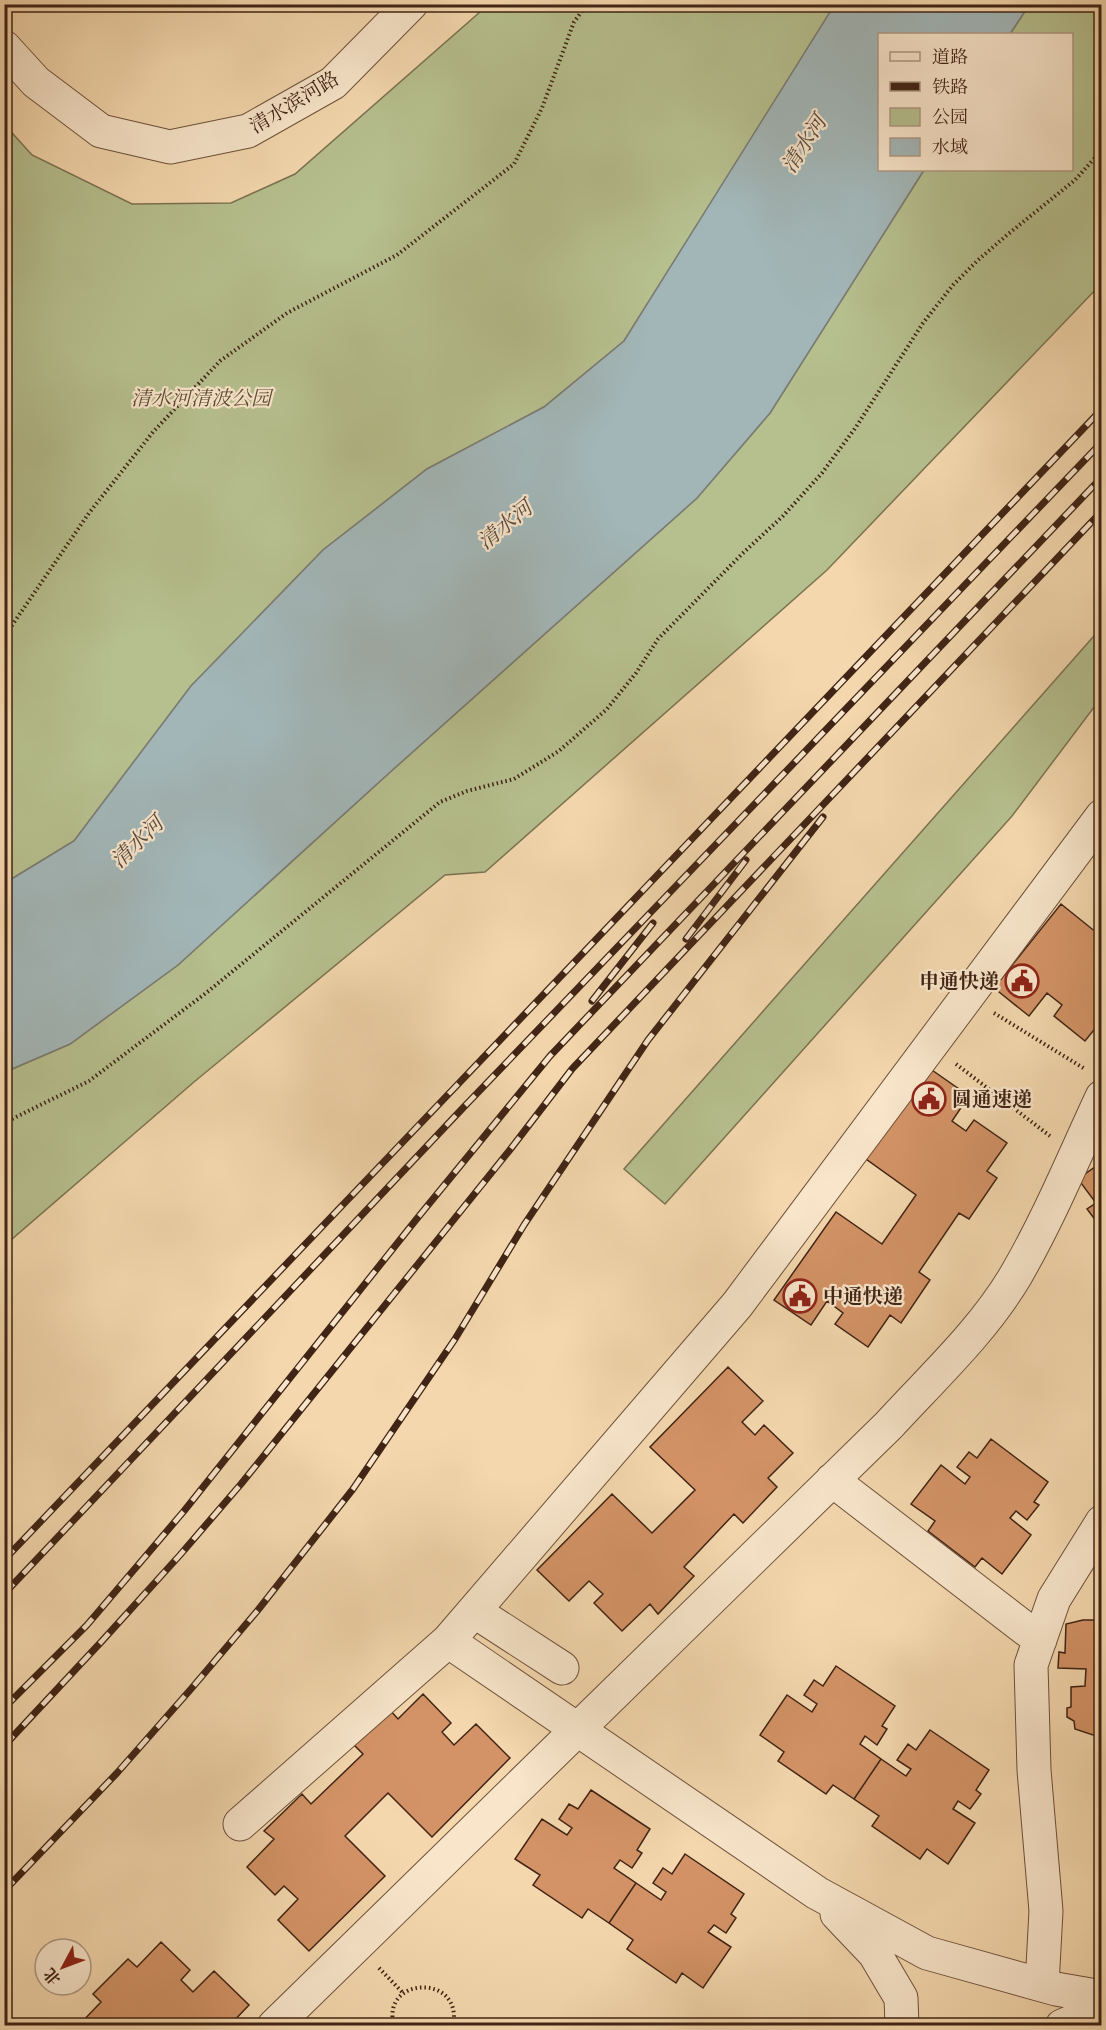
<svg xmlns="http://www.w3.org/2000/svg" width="1106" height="2030" font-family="'Libre Bodoni','Noto Serif SC',serif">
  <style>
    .green { fill: #b6bf8e; stroke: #7b7252; stroke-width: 1.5 }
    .water { fill: #a2b6b7; stroke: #7b7c76; stroke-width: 1.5 }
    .building { fill: #d39366; stroke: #402415; stroke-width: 1.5 }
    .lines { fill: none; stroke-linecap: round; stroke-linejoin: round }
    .minor-casing { stroke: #6d513b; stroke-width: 35 }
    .path { stroke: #402415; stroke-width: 4; stroke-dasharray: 1.5 3; stroke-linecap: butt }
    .minor { stroke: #f8e5ca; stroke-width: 33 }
    .rail-casing { stroke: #402415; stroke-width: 7 }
    .rail { stroke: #f8e5ca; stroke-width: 4.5; stroke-dasharray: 14; stroke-linecap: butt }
    .labels { text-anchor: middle; stroke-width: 4.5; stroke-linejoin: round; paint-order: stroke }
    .street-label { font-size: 20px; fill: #402415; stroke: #f8e5ca }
    .park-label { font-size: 20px; font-style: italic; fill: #5e4b33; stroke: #f8e5ca }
    .poi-label { font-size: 20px; font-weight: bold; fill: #402415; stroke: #f8e5ca; text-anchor: start }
    .water-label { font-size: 21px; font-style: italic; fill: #58483e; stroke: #f8e5ca }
  </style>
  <rect width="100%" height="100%" fill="#f4d7ad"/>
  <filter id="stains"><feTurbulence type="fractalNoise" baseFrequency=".00333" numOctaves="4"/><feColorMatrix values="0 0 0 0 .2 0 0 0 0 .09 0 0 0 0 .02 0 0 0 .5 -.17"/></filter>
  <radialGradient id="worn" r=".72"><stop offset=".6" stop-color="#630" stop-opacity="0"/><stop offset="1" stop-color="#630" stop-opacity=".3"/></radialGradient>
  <path class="green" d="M 488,5 L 835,5 L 624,341 L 544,407 L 427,469 L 323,550 L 191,686 L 74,841 L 5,883 L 4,124 L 32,155 L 132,204 L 231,203 L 295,174 Z
    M 1029,5 L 1101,5 L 1101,284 L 827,570 L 485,872 L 445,875 L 194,1082 L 5,1245 L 5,1072 L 70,1044 L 178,965 L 388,774 L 697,498 L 770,413 L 924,170 L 1072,170 L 1072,34 L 1010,34 Z
    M 1101,628 L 1101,698 L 1012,816 L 665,1204 L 624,1169 Z"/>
  <path class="water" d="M 835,4 L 1029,5 L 1010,34 L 880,34 L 880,170 L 924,170 L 770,413 L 697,498 L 388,774 L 178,965 L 70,1044 L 5,1072 L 5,883 L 74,841 L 191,686 L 323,550 L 427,469 L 544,407 L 624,341 Z"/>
  <path class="building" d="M 123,4 L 270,4 L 270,11 L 123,10 Z
    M 1061,904 L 1102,937 L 1102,1020 L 1085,1041 L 1054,1016 L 1062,1005 L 1047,993 L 1029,1016 L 994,988 Z
    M 929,1068 L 969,1096 L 952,1121 L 966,1131 L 974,1120 L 1007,1143 L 987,1171 L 997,1178 L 969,1219 L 959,1213 L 919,1272 L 930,1280 L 901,1323 L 890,1315 L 868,1347 L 835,1324 L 843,1313 L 827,1301 L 811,1325 L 774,1300 L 836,1212 L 882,1244 L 916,1195 L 866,1159 Z
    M 1102,1162 L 1102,1229 L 1087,1209 L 1096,1203 L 1078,1179 Z
    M 728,1367 L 763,1401 L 742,1422 L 755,1435 L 764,1425 L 793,1453 L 768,1478 L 777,1487 L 743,1523 L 734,1514 L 684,1567 L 694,1576 L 658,1614 L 650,1604 L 622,1631 L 594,1603 L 603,1594 L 589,1581 L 569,1601 L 537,1570 L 612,1494 L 652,1533 L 695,1490 L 650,1447 Z
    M 991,1439 L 1048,1482 L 1034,1502 L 1039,1505 L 1027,1520 L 1016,1511 L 1010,1518 L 1031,1535 L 1002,1574 L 982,1558 L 975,1567 L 928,1531 L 935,1521 L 911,1504 L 941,1465 L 965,1484 L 970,1477 L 957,1467 L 969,1452 L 977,1458 Z
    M 1083,1620 L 1102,1620 L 1102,1738 L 1075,1729 L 1074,1721 L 1067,1717 L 1067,1708 L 1071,1707 L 1071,1687 L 1085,1686 L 1086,1669 L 1058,1668 L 1059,1652 L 1065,1653 L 1066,1624 Z
    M 836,1666 L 895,1706 L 882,1726 L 887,1729 L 877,1745 L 865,1736 L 860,1744 L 881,1759 L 854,1799 L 833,1785 L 826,1794 L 778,1761 L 784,1752 L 760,1735 L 787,1695 L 812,1712 L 817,1704 L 804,1695 L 814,1680 L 823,1686 Z
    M 423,1694 L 451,1723 L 442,1732 L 454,1745 L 476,1724 L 510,1758 L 432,1837 L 388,1793 L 345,1836 L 385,1876 L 309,1951 L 278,1920 L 298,1899 L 284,1886 L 275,1895 L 247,1867 L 274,1839 L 264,1831 L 302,1794 L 311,1804 L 363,1754 L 354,1745 L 390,1710 L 398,1719 Z
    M 930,1730 L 989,1770 L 976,1790 L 981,1794 L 970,1809 L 958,1801 L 953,1809 L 975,1823 L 948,1864 L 927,1849 L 920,1859 L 872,1826 L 879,1816 L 854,1799 L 881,1759 L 906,1776 L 911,1769 L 897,1760 L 908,1744 L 916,1750 Z
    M 591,1790 L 650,1829 L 637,1850 L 642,1853 L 632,1868 L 620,1860 L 614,1868 L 636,1883 L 609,1923 L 588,1909 L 582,1918 L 533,1885 L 540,1875 L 515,1859 L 542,1819 L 567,1835 L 572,1828 L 559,1819 L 569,1804 L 578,1809 Z
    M 685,1854 L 744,1894 L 731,1914 L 736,1918 L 726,1933 L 714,1925 L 708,1932 L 731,1947 L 703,1988 L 682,1973 L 676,1983 L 627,1949 L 633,1940 L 609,1923 L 636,1883 L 661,1900 L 666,1892 L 653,1883 L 663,1868 L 672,1874 Z
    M 161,1942 L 190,1970 L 181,1980 L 193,1992 L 214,1971 L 249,2005 L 229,2026 L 78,2026 L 101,2002 L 93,1994 L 128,1959 L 137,1967 Z"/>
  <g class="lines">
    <defs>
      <path id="minor" d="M 4,47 L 36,82 L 101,131 L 170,147 L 248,131 L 333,83 L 411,4
        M 832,1480 L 1040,1640
        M 474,1611 L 562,1668
        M 448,1641 L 817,1893 L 927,1953 L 1056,1989 L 1102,1997
        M 240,1824 L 448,1641 L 737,1305 L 1102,816
        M 837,1914 L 875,1954 L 901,1998 L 902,2026
        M 1042,1985 L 1046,1911 L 1034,1770 L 1031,1665 L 1054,1599 L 1102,1522
        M 274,2026 L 889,1425 C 933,1377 983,1331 1016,1275 C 1049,1218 1074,1157 1102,1097
        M 1062,2026 L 1102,2009"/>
    </defs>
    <use href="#minor" class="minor-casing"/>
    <path class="path" d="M 4,637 L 89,513 L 153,432 L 220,361 L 287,313 L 397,255 L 514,164 L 542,108 L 574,22 L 587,4
      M 994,1013 L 1085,1069
      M 956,1064 L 1050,1136
      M 4,1123 L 89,1081 L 206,993 L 440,802 L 467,791 L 514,779 L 559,751 L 607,709 L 636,673 L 658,639 L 743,553 L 783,516 L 822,473 L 856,427 L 923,323 L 953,285 L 977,261 L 1007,235 L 1075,180 L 1102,150
      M 379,1968 L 403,1993
      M 394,2026 C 380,1976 464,1973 453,2026"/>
    <use href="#minor" class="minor"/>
    <defs>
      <path id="rail" d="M 686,939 L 746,860
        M 592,1001 L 653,923
        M 4,1560 L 1102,409
        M 4,1594 L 461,1110 L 1102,442
        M 4,1708 L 87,1625 L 184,1511 L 415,1221 L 550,1056 L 1102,477
        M 4,1746 L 102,1641 L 180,1555 L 241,1484 L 509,1151 L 572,1069 L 1102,511
        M 4,1891 L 117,1773 L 191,1689 L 258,1610 L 353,1489 L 455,1339 L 524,1225 L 648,1040 L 823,817"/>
    </defs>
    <use href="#rail" class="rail-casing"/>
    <use href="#rail" class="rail"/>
  </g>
  <defs>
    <symbol id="civic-ring" viewBox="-11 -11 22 22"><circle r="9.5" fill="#f8e5ca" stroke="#8f2418" stroke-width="1.5"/><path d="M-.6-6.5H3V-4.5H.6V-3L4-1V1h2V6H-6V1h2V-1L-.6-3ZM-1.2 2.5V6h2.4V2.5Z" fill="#8f2418"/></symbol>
  </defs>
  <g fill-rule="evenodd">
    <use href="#civic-ring" x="1003" y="962" width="38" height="38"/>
    <use href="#civic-ring" x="910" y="1080" width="38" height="38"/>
    <use href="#civic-ring" x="781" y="1277" width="38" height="38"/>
  </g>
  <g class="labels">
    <g class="street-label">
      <text transform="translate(294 102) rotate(-31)" y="7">清水滨河路</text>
    </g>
    <g class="park-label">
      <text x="201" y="405">清水河清波公园</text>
    </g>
    <g class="poi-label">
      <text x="999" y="988" text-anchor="end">申通快递</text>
      <text x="952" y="1106">圆通速递</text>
      <text x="823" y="1303">中通快递</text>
    </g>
    <g class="water-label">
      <text transform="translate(804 144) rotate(-57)" y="7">清水河</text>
      <text transform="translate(505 525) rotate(-39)" y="7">清水河</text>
      <text transform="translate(137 842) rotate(-44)" y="7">清水河</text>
    </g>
  </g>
  <rect width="1106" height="2030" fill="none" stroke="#f4d7ad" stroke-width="24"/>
  <rect x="6" y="6" width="1094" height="2018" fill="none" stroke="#402415" stroke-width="3"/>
  <rect x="12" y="12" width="1082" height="2006" fill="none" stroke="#402415" stroke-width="1.5"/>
  <rect x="878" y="33" width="195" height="138" fill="#f8e5ca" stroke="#ae9882" stroke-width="1.5"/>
  <rect x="890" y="52" width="30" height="9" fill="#f8e5ca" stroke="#ae9882" stroke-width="1.5"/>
  <text x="932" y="63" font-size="18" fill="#402415">道路</text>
  <rect x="890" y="82" width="30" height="9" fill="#402415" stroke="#ae9882" stroke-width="1.5"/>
  <text x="932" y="93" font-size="18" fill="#402415">铁路</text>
  <rect x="890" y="108" width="30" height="18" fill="#b6bf8e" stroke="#ae9882" stroke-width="1.5"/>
  <text x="932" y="123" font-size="18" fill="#402415">公园</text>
  <rect x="890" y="138" width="30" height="18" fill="#a2b6b7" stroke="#ae9882" stroke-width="1.5"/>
  <text x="932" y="153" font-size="18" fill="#402415">水域</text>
  <g transform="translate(63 1967) rotate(229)"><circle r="28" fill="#f8e5ca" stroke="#ae9882" stroke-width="1.5"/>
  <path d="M0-4.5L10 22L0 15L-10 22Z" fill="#8f2418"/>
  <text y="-9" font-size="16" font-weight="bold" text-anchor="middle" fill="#402415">北</text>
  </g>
  <rect width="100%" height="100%" filter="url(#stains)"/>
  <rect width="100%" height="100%" fill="url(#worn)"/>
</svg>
